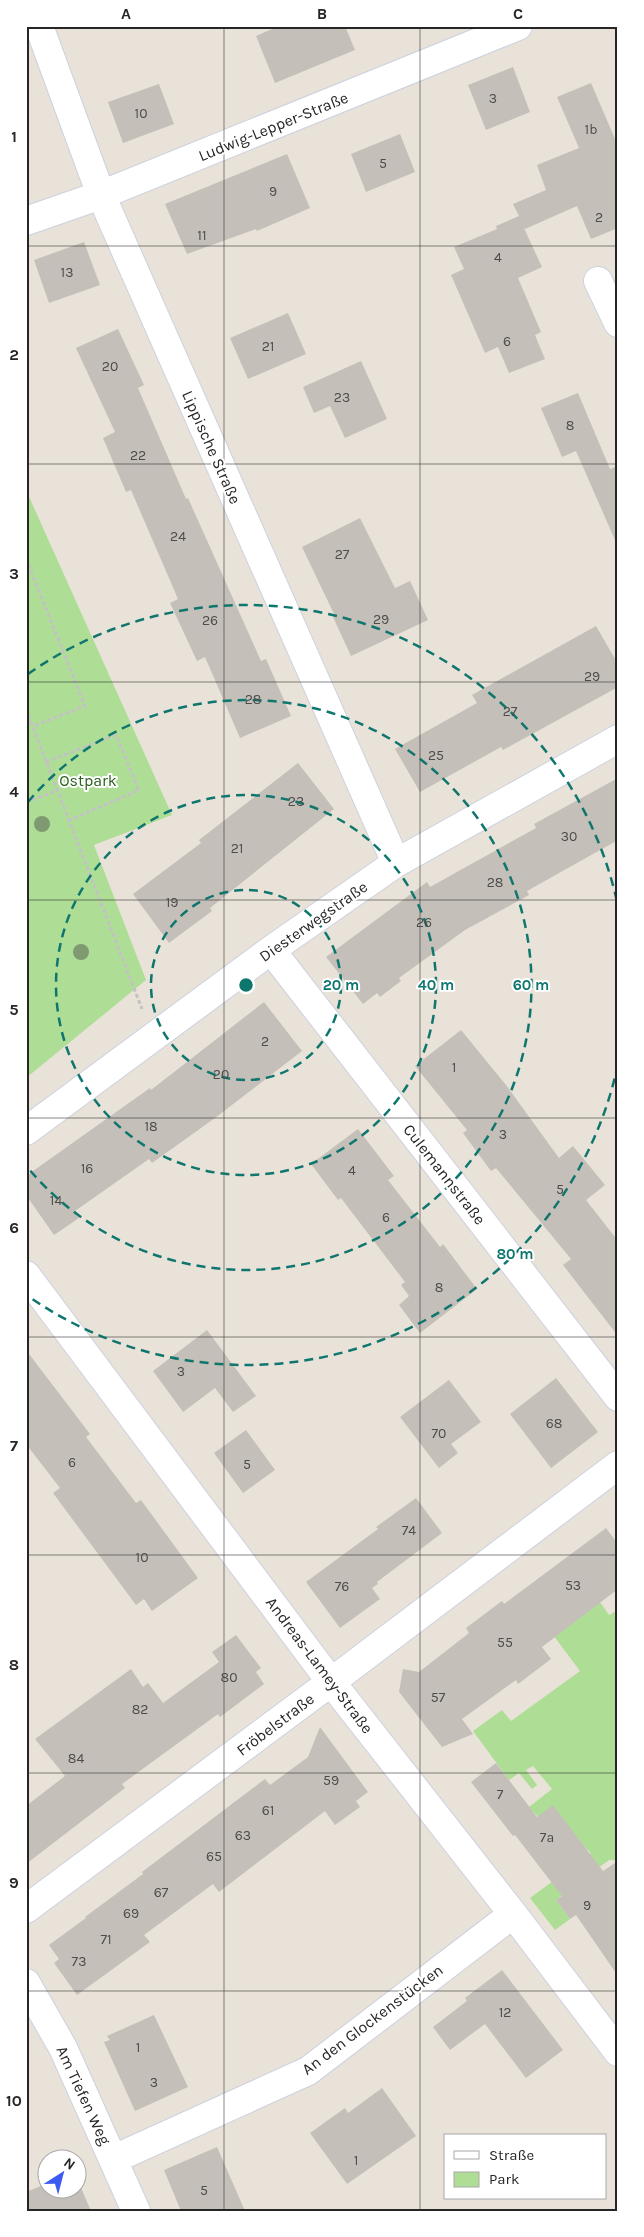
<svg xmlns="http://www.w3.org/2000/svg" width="644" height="2237" font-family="Karla,sans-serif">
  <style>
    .green { fill: #aede96 }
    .building { fill: #c4bfb8 }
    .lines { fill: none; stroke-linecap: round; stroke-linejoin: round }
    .minor-casing { stroke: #cdd1df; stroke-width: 30 }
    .path { stroke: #c2c2c2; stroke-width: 3; stroke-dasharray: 4 2.5; stroke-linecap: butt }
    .minor { stroke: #fff; stroke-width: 28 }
    .tree { fill: #7f9970 }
    .grid { fill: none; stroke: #262626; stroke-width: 1; stroke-opacity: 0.55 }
    .ring { fill: none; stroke: #0f766e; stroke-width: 2.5; stroke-dasharray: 9 6 }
    .labels { text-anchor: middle; stroke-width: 4; stroke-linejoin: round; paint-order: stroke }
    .number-label { font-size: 14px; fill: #4e4c4a }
    .street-label { font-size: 16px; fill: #262626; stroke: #fff }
    .park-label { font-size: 16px; fill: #295e1b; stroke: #fff }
    .centre { fill: #0f766e; stroke: #fff; stroke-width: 2.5 }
    .ring-label { font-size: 15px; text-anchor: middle; font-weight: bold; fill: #0f766e; stroke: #fff; stroke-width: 4; stroke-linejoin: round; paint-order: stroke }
    .neatline { fill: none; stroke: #262626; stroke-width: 2 }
    .grid-label { font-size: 16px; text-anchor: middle; font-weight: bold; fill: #262626 }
  </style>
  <rect width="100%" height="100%" fill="#e9e2d8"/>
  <path class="green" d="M 26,490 L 172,815 L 94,845 L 146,980 L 26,1078 Z
    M 600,1602 L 609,1615 L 618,1610 L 618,1860 L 609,1860 L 556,1900 L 570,1919 L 555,1930 L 530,1898 L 591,1853 C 573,1834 545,1828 529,1807 L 552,1789 L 533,1766 L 526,1770 L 537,1785 L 532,1789 L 519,1773 L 509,1780 L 473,1731 L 502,1710 L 511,1721 L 580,1671 L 544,1623 Z"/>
  <path class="building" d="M 279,26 L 345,26 L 355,50 L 275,83 L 256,36 Z
    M 513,67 L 530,112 L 486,130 L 468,85 Z
    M 591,83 L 618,146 L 618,228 L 591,239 L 577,206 L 525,229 L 523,226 L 542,267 L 518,278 L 541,332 L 535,335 L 545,359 L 509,373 L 498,347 L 485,353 L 451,275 L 464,269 L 454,247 L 497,229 L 496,226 L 519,216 L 513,204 L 546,190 L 537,165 L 579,148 L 557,97 Z
    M 159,84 L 174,124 L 123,143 L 108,102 Z
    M 400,134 L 415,172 L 366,192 L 351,154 Z
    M 287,154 L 310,208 L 257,231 L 256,229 L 187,254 L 165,204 Z
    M 84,242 L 100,285 L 49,303 L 34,260 Z
    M 288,313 L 306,354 L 248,379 L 230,338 Z
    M 118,329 L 144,385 L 138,388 L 186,499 L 188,498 L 261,661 L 266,659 L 291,716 L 240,738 L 205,657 L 197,661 L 170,603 L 178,599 L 131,490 L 126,492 L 103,438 L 115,432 L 76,348 Z
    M 361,361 L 387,419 L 345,438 L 330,406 L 314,413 L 303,387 Z
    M 578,393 L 610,469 L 618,466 L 618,547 L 576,451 L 562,457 L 541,408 Z
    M 360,518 L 395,588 L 410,581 L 428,620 L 351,656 L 333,617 L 335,616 L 302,547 Z
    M 596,626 L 618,664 L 618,687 L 503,750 L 501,747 L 420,792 L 395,749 L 477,703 L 472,695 Z
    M 298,763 L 334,809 L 210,908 L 212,911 L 169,943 L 133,894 L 201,843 L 199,840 Z
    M 618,778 L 618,840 L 527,891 L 529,895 L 465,930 L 399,978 L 401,981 L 380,997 L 377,993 L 363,1004 L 326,957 L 427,882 L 430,887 L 536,828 L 534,824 Z
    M 264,1002 L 302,1051 L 215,1118 L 152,1163 L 149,1159 L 75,1211 L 79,1218 L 54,1235 L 26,1195 L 26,1176 L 150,1088 L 151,1090 Z
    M 461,1030 L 506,1085 L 559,1158 L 573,1146 L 605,1185 L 586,1200 L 618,1241 L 618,1336 L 563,1265 L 571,1259 L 496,1168 L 491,1171 L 463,1133 L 467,1130 L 415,1066 Z
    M 358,1129 L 394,1176 L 388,1180 L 440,1247 L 443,1244 L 477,1289 L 420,1333 L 399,1305 L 409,1296 L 401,1285 L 405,1282 L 341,1198 L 338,1200 L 311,1164 Z
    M 207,1330 L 256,1396 L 233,1412 L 215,1388 L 183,1412 L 153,1371 Z
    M 26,1350 L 90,1434 L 86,1437 L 136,1503 L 141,1500 L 198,1578 L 152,1611 L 144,1599 L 136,1605 L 53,1493 L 60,1488 L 26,1444 Z
    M 556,1378 L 598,1432 L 551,1468 L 510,1414 Z
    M 449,1380 L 481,1422 L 451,1444 L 458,1453 L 439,1468 L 400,1417 Z
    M 246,1430 L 275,1470 L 243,1493 L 214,1453 Z
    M 416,1498 L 442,1533 L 377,1582 L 378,1584 L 372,1588 L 380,1599 L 340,1628 L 306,1582 L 378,1529 L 376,1527 Z
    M 606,1528 L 618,1544 L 618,1589 L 542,1647 L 551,1659 L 518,1684 L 516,1680 L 462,1719 L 473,1734 L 442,1747 L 399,1692 L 403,1669 L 419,1672 L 469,1633 L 466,1628 L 502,1601 L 504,1604 Z
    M 236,1635 L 261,1668 L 256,1672 L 264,1684 L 220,1717 L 218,1714 L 122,1784 L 125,1788 L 26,1864 L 26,1806 L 65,1776 L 35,1739 L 131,1669 L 143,1687 L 148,1683 L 163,1703 L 219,1662 L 212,1652 Z
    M 320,1727 L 368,1792 L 356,1801 L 360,1807 L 335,1825 L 325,1811 L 219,1892 L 213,1884 L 144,1935 L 150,1942 L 77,1995 L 54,1963 L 59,1959 L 49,1945 L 86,1918 L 85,1917 L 143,1874 L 142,1872 L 265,1779 L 270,1785 L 308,1757 Z
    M 496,1763 L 537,1817 L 553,1805 L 603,1871 L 618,1861 L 618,1976 L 576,1915 L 570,1919 L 556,1900 L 562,1896 L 515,1835 L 513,1836 L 471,1782 Z
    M 502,1970 L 563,2050 L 526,2078 L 485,2024 L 450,2050 L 433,2027 L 467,2001 L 465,1998 Z
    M 154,2015 L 188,2087 L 135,2111 L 104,2042 L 110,2040 L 107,2036 Z
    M 382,2088 L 416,2136 L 347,2184 L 310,2133 L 345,2108 L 348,2113 Z
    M 217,2147 L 245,2211 L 181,2211 L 164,2170 Z
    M 48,2175 L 48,2190 L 78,2190 L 78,2181 L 91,2211 L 26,2211 L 26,2192 L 46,2184 L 43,2176 Z"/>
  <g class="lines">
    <defs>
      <path id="minor" d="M 39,26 L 101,195 L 396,863
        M 26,221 L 101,195 L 518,26
        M 598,281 L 618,323
        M 271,950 L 618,1397
        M 26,1131 L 271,950 L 396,863 L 618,739
        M 26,1275 L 331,1682 L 513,1914 L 618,2052
        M 26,1909 L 331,1682 L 618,1465
        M 26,1983 L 63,2048 L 136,2211
        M 114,2159 L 308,2071 L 513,1914"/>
    </defs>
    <use href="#minor" class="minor-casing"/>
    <path class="path" d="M 26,559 L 85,706 L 33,726
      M 26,709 L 142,1009
      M 46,762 L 116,735 L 139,790 L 70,820
      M 26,802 L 59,790"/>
    <use href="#minor" class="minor"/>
  </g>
  <g class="tree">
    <circle cx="42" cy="824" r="8"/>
    <circle cx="81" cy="952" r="8"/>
  </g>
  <path class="grid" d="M 224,26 L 224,2211M 420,26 L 420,2211M 26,246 L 618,246M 26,464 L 618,464M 26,682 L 618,682M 26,900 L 618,900M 26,1118 L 618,1118M 26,1337 L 618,1337M 26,1555 L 618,1555M 26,1773 L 618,1773M 26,1991 L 618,1991"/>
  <g class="ring">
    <circle cx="246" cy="985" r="95"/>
    <circle cx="246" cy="985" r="190"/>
    <path d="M28 802A285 285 0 1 1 28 1168"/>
    <path d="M618 1064A380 380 0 0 1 28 1296M28 674A380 380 0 0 1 618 906"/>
  </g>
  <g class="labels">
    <g class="number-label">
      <text x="493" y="103">3</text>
      <text x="141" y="118">10</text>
      <text x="591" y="134">1b</text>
      <text x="383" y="168">5</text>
      <text x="273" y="196">9</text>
      <text x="599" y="222">2</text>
      <text x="202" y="240">11</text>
      <text x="498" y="262">4</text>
      <text x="67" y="277">13</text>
      <text x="507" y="346">6</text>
      <text x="268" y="351">21</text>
      <text x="110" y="371">20</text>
      <text x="342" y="402">23</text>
      <text x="570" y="430">8</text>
      <text x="138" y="460">22</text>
      <text x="178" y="541">24</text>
      <text x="342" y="559">27</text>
      <text x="381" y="624">29</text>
      <text x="210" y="625">26</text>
      <text x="592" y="681">29</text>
      <text x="253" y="704">28</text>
      <text x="510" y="716">27</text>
      <text x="436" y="760">25</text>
      <text x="296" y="806">23</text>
      <text x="569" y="841">30</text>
      <text x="237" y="853">21</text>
      <text x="495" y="887">28</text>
      <text x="172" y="907">19</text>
      <text x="424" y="927">26</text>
      <text x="265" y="1046">2</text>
      <text x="454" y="1072">1</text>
      <text x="221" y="1079">20</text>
      <text x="151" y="1131">18</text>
      <text x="503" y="1139">3</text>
      <text x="87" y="1173">16</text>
      <text x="352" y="1175">4</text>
      <text x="560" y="1194">5</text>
      <text x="56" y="1205">14</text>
      <text x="386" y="1222">6</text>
      <text x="439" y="1292">8</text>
      <text x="181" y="1376">3</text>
      <text x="554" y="1428">68</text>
      <text x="439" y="1438">70</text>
      <text x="72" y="1467">6</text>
      <text x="247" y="1469">5</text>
      <text x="409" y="1535">74</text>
      <text x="142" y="1562">10</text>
      <text x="573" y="1590">53</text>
      <text x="342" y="1591">76</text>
      <text x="505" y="1647">55</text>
      <text x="229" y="1682">80</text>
      <text x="438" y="1702">57</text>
      <text x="140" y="1714">82</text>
      <text x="76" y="1763">84</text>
      <text x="331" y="1785">59</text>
      <text x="500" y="1799">7</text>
      <text x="268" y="1815">61</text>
      <text x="243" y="1840">63</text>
      <text x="547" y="1842">7a</text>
      <text x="214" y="1861">65</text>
      <text x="161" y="1897">67</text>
      <text x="587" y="1910">9</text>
      <text x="131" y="1918">69</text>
      <text x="106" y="1944">71</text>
      <text x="79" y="1966">73</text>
      <text x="505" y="2017">12</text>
      <text x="138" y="2052">1</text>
      <text x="154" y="2087">3</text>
      <text x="356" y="2165">1</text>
      <text x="204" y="2195">5</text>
    </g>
    <g class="street-label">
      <text transform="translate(273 126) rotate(-22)" y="6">Ludwig-Lepper-Straße</text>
      <text transform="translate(212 447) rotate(66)" y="6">Lippische Straße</text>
      <text transform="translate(313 921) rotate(-35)" y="6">Diesterwegstraße</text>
      <text transform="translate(445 1174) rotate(52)" y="6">Culemannstraße</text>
      <text transform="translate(320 1665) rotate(53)" y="6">Andreas-Lamey-Straße</text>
      <text transform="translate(275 1724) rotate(-37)" y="6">Fröbelstraße</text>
      <text transform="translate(372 2019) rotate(-37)" y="6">An den Glockenstücken</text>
      <text transform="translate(84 2095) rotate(65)" y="6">Am Tiefen Weg</text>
    </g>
    <g class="park-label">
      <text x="88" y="786">Ostpark</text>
    </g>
  </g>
  <circle cx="246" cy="985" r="8" class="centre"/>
  <g class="ring-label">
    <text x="341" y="990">20 m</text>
    <text x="436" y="990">40 m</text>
    <text x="531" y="990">60 m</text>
    <text x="515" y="1259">80 m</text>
  </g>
  <rect width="644" height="2237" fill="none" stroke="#ffffff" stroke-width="55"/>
  <rect x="444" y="2134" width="162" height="65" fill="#ffffff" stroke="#a8a8a8"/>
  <rect x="454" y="2151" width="25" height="8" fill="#ffffff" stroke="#a8a8a8"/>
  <text x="489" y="2160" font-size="15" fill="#262626">Straße</text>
  <rect x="454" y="2172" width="25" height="15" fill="#aede96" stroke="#a8a8a8"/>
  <text x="489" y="2184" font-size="15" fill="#262626">Park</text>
  <g transform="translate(62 2174) rotate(36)"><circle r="24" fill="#ffffff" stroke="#a8a8a8"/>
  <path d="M0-4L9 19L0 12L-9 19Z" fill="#3c5cf1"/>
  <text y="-8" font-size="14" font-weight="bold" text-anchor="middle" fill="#262626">N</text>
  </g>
  <rect x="28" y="28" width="588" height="2182" class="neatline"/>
  <g class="grid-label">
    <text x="126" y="19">A</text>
    <text x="322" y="19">B</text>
    <text x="518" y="19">C</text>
    <text x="14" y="142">1</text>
    <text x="14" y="360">2</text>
    <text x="14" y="579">3</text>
    <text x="14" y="797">4</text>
    <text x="14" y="1015">5</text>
    <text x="14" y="1233">6</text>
    <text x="14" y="1451">7</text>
    <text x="14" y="1670">8</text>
    <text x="14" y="1888">9</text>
    <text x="14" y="2106">10</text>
  </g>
</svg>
